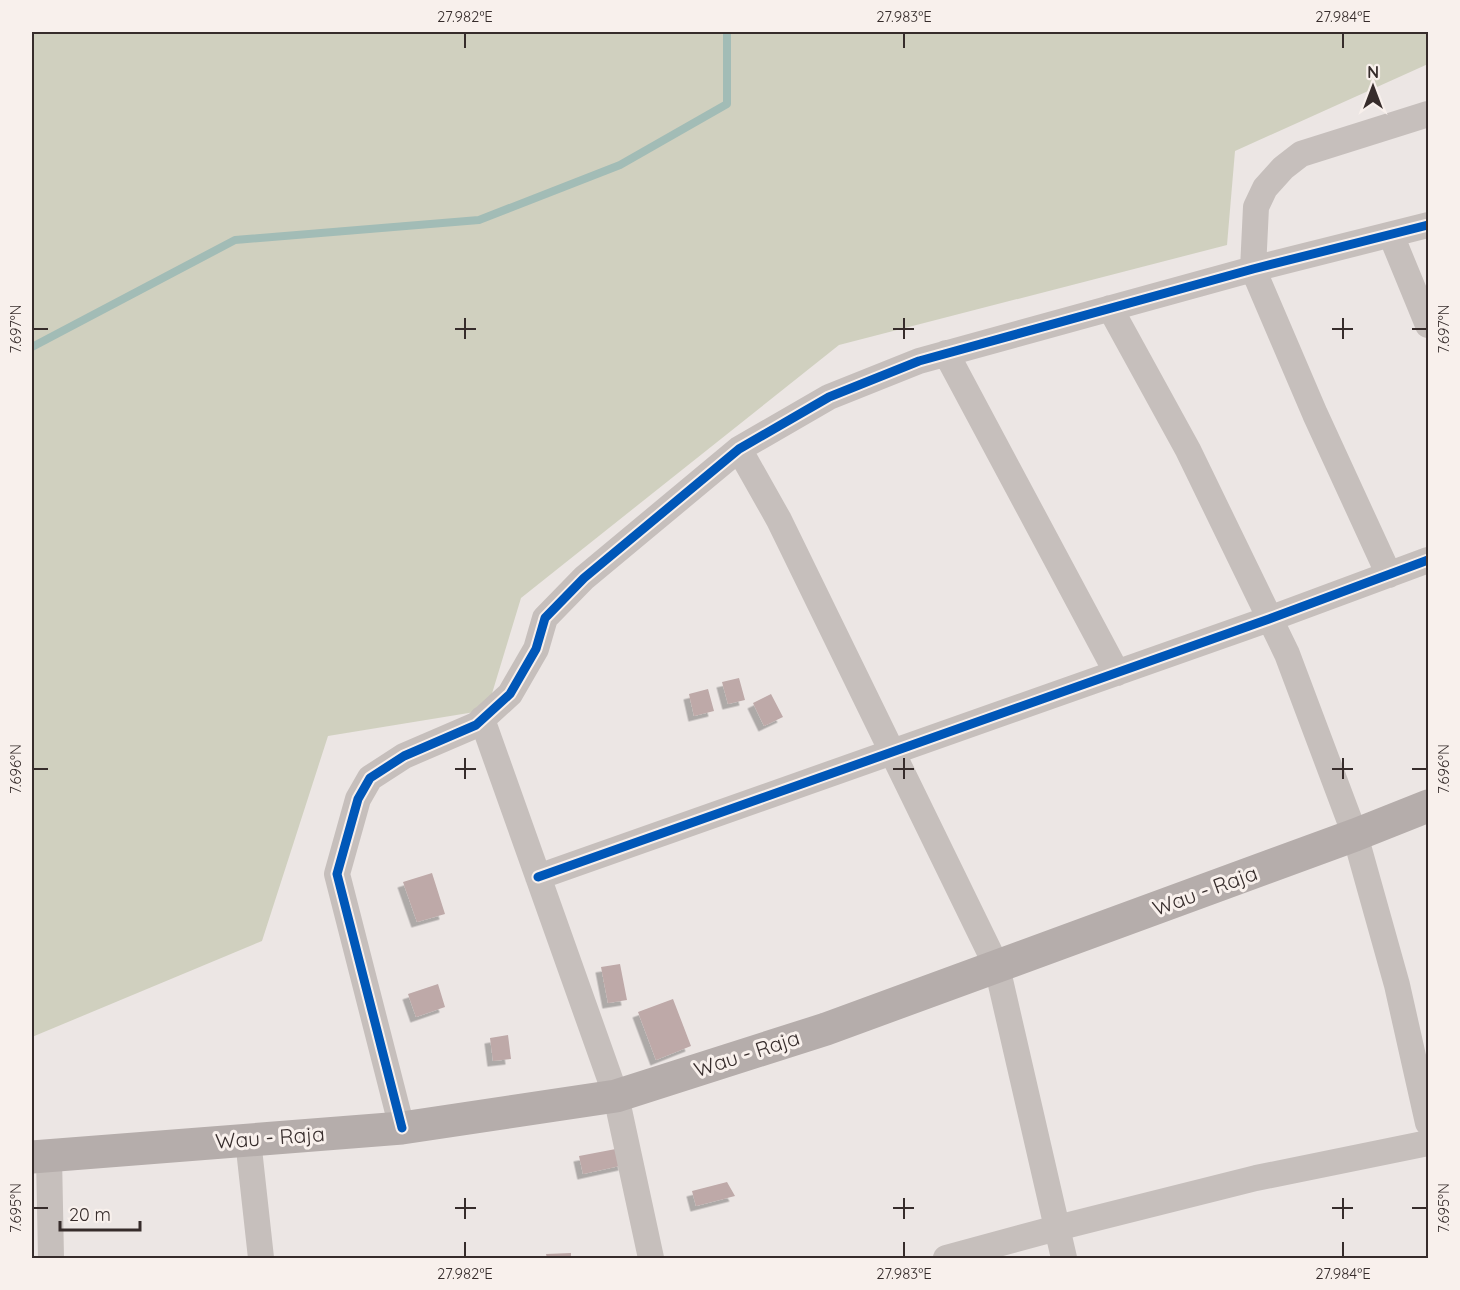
<svg xmlns="http://www.w3.org/2000/svg" width="1460" height="1290" font-family="Quicksand,sans-serif">
  <style>
    .green { fill: #d0d0bf }
    .lines { fill: none; stroke-linecap: round; stroke-linejoin: round }
    .stream { stroke: #a2bcb6; stroke-width: 8 }
    .building { fill: #bea9a8; filter: url(#shadow) }
    .street { stroke: #c6bfbc; stroke-width: 26 }
    .primary { stroke: #b5adab; stroke-width: 33 }
    .cycleway-casing { stroke: #f8f0ec; stroke-width: 13 }
    .cycleway { stroke: #0057b8; stroke-width: 9 }
    .ticks { fill: none; stroke: #362c2b; stroke-width: 2 }
    .labels { text-anchor: middle; stroke-width: 6; stroke-linejoin: round; paint-order: stroke }
    .street-label { font-size: 21px; fill: #362c2b; stroke: #f8f0ec }
    .neatline { fill: none; stroke: #362c2b; stroke-width: 2 }
    .ticks-label { font-size: 15px; text-anchor: middle; fill: #362c2b }
  </style>
  <defs>
    <filter id="shadow"><feDropShadow dx="-5.5" dy="5.5" stdDeviation="0" flood-color="#0004"/></filter>
  </defs>
  <rect width="100%" height="100%" fill="#ece6e4"/>
  <path class="green" d="M 32,32 L 1428,32 L 1428,64 L 1235,151 L 1227,245 L 839,345 L 521,598 L 487,710 L 328,736 L 262,941 L 32,1037 Z"/>
  <g class="lines">
    <path class="stream" d="M 32,347 L 235,240 L 479,220 L 620,165 L 727,104 L 727,32"/>
  </g>
  <path class="building" d="M 739,678 L 745,700 L 728,704 L 722,682 Z
    M 708,689 L 714,711 L 694,716 L 689,694 Z
    M 771,694 L 783,717 L 764,726 L 753,703 Z
    M 432,873 L 445,914 L 417,922 L 403,882 Z
    M 620,964 L 627,1000 L 608,1003 L 601,967 Z
    M 438,984 L 445,1007 L 416,1017 L 408,994 Z
    M 673,999 L 691,1046 L 656,1060 L 638,1012 Z
    M 508,1035 L 511,1059 L 493,1061 L 490,1038 Z
    M 621,1148 L 624,1165 L 583,1174 L 579,1156 Z
    M 727,1182 L 735,1196 L 696,1206 L 692,1191 Z
    M 571,1253 L 571,1258 L 547,1258 L 546,1254 Z"/>
  <g class="lines">
    <path class="street" d="M 1391,235 L 1428,325
      M 1110,308 L 1188,450 L 1287,654 L 1355,835 L 1397,985 L 1428,1123
      M 946,353 L 1117,673
      M 739,449 L 779,520 L 997,967 L 1064,1258
      M 1389,575 L 1315,414 L 1253,269 L 1256,207 L 1265,188 L 1283,168 L 1301,154 L 1428,114
      M 482,719 L 616,1096 L 651,1258
      M 538,877 L 1269,619 L 1428,560
      M 402,1128 L 337,874 L 358,799 L 370,778 L 404,756 L 476,725 L 510,694 L 536,649 L 545,618 L 584,578 L 739,449 L 829,397 L 919,361 L 1253,269 L 1428,225
      M 248,1140 L 261,1258
      M 49,1156 L 51,1258
      M 946,1258 L 1057,1228 L 1256,1178 L 1428,1143"/>
    <path class="primary" d="M 32,1157 L 402,1128 L 616,1096 L 826,1029 L 1355,835 L 1428,806"/>
    <defs>
      <path id="cycleway" d="M 538,877 L 1269,619 L 1428,560
        M 402,1128 L 337,874 L 358,799 L 370,778 L 404,756 L 476,725 L 510,694 L 536,649 L 545,618 L 584,578 L 739,449 L 829,397 L 919,361 L 1253,269 L 1428,225"/>
    </defs>
    <use href="#cycleway" class="cycleway-casing"/>
    <use href="#cycleway" class="cycleway"/>
  </g>
  <path class="ticks" d="M 465,33 L 465,48M 904,33 L 904,48M 1343,33 L 1343,48M 465,318 L 465,339M 904,318 L 904,339M 1343,318 L 1343,339M 33,329 L 48,329M 455,329 L 476,329M 893,329 L 914,329M 1332,329 L 1353,329M 1412,329 L 1427,329M 465,758 L 465,779M 904,758 L 904,779M 1343,758 L 1343,779M 33,769 L 48,769M 455,769 L 476,769M 893,769 L 914,769M 1332,769 L 1353,769M 1412,769 L 1427,769M 465,1198 L 465,1219M 904,1198 L 904,1219M 1343,1198 L 1343,1219M 33,1208 L 48,1208M 455,1208 L 476,1208M 893,1208 L 914,1208M 1332,1208 L 1353,1208M 1412,1208 L 1427,1208M 465,1242 L 465,1257M 904,1242 L 904,1257M 1343,1242 L 1343,1257"/>
  <g class="labels">
    <g class="street-label">
      <text transform="translate(1205 891) rotate(-20)" y="7">Wau - Raja</text>
      <text transform="translate(747 1054) rotate(-18)" y="7">Wau - Raja</text>
      <text transform="translate(270 1138) rotate(-4)" y="7">Wau - Raja</text>
    </g>
  </g>
  <rect width="1460" height="1290" fill="none" stroke="#f8f0ec" stroke-width="66"/>
  <g transform="translate(1373 87)" stroke="#f8f0ec" stroke-width="4.5" paint-order="stroke">
  <path d="M0-4.5L10 22L0 15L-10 22Z" fill="#362c2b"/>
  <text y="-9" font-size="16" font-weight="bold" text-anchor="middle" fill="#362c2b">N</text>
  </g>
  <path d="M60 1221v9h80v-9" fill="none" stroke="#362c2b" stroke-width="3"/>
  <text x="69" y="1221" font-size="18" fill="#362c2b" stroke="#f8f0ec" stroke-width="4.5" paint-order="stroke">20 m</text>
  <rect x="33" y="33" width="1394" height="1224" class="neatline"/>
  <g class="ticks-label">
    <text x="465" y="22">27.982°E</text>
    <text x="904" y="22">27.983°E</text>
    <text x="1343" y="22">27.984°E</text>
    <text transform="translate(16 329) rotate(-90)" y="5">7.697°N</text>
    <text transform="translate(1444 329) rotate(-90)" y="5">7.697°N</text>
    <text transform="translate(16 769) rotate(-90)" y="5">7.696°N</text>
    <text transform="translate(1444 769) rotate(-90)" y="5">7.696°N</text>
    <text transform="translate(16 1208) rotate(-90)" y="5">7.695°N</text>
    <text transform="translate(1444 1208) rotate(-90)" y="5">7.695°N</text>
    <text x="465" y="1279">27.982°E</text>
    <text x="904" y="1279">27.983°E</text>
    <text x="1343" y="1279">27.984°E</text>
  </g>
</svg>
